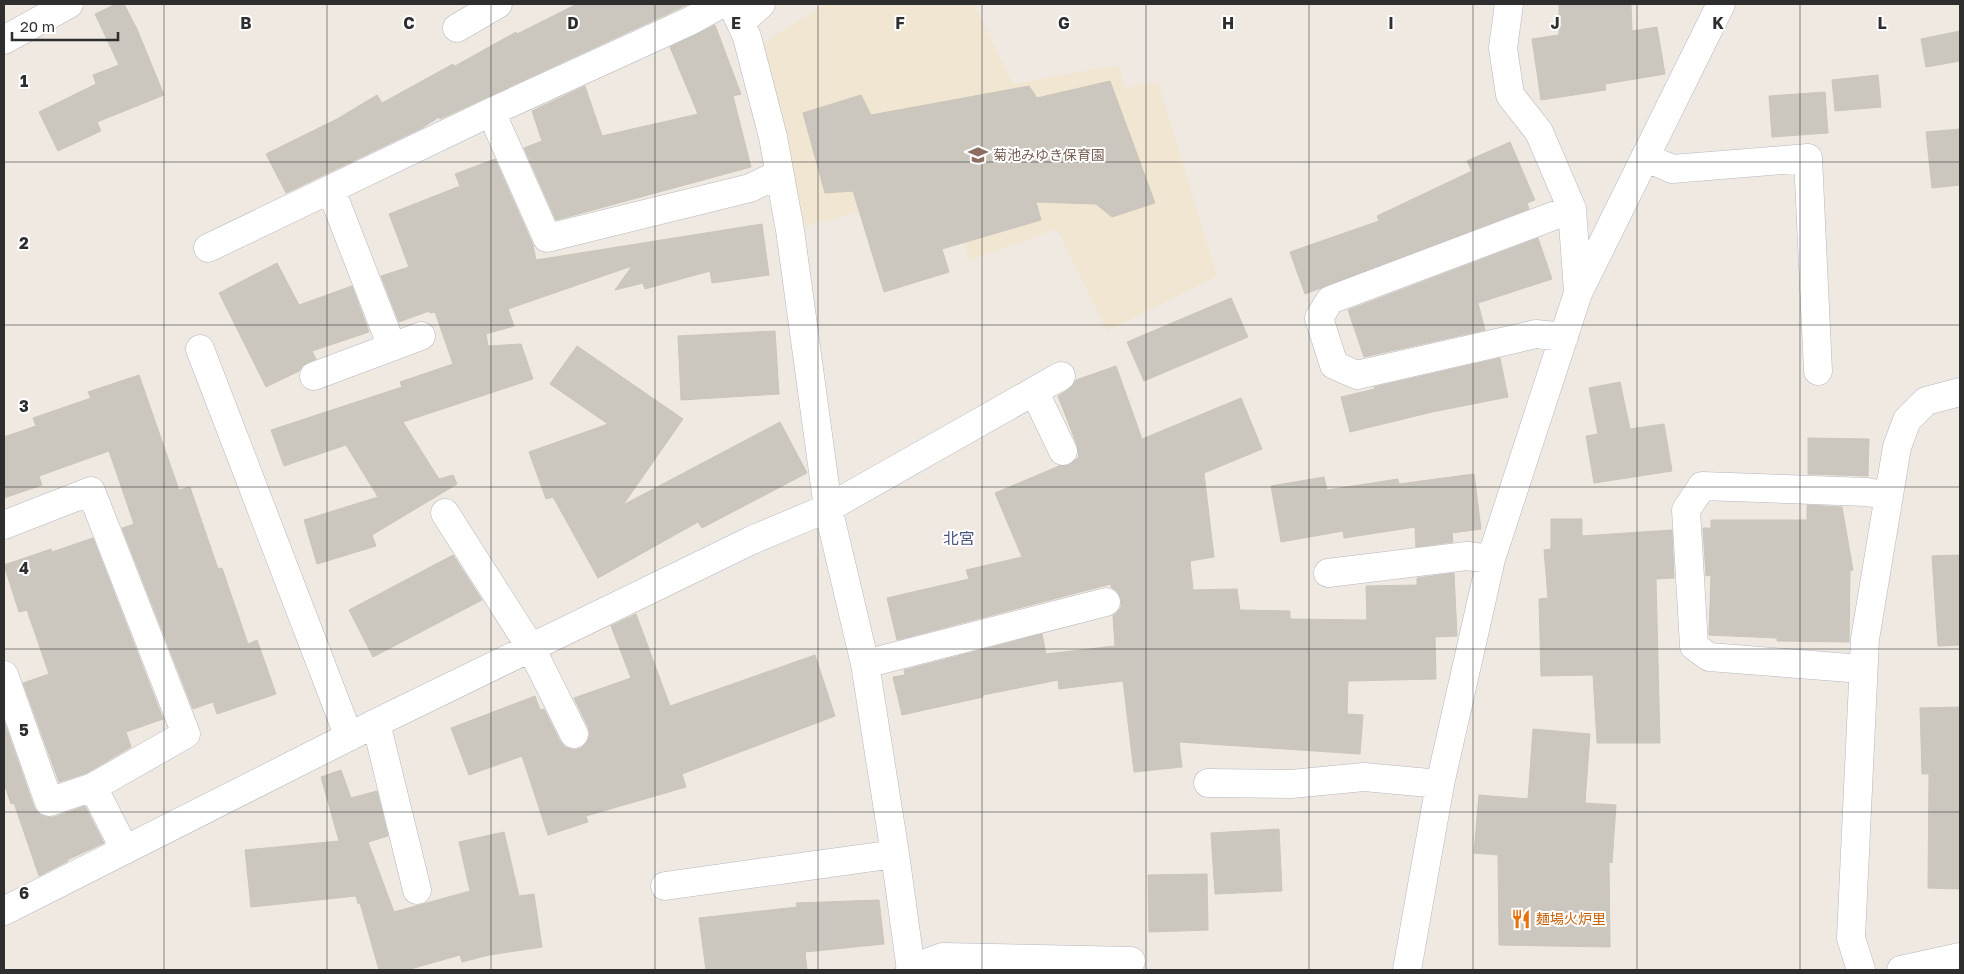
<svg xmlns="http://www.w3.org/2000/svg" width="1964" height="974" font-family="'Golos Text','Noto Sans JP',sans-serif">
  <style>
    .education { fill: #f0e6d1 }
    .building { fill: #cbc7bf; stroke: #cbc5ba }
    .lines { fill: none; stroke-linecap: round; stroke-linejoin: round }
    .minor-casing { stroke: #b4b7c1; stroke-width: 29 }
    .tertiary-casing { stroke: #b4b7c1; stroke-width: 29 }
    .minor { stroke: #fff; stroke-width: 28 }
    .tertiary { stroke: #fff; stroke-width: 28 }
    .grid { fill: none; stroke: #2e2e2e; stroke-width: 1; stroke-opacity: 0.55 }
    .labels { text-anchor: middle; stroke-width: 4; stroke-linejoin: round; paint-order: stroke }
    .education-label { font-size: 14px; fill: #785e54; stroke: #fff; text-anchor: start }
    .food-label { font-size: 14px; fill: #c56008; stroke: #fff; text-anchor: start }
    .quarter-label { font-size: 16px; fill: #4d5680; stroke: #fff }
    .grid-label { font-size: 16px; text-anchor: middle; font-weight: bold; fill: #2e2e2e; stroke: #fff; stroke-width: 4; stroke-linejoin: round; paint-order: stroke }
  </style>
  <rect width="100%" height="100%" fill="#efe9e1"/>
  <path class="education" d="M 825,4 L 974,4 L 1013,84 L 1119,65 L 1125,88 L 1158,82 L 1217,276 L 1107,331 L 1057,229 L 969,260 L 948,188 L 790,230 L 751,51 Z"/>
  <path class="building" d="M 116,4 L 124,4 L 137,29 L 164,95 L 97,122 L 101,131 L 58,151 L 39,112 L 96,84 L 93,75 L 119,65 L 95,14 Z
    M 577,4 L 689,4 L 440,119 L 439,117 L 422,128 L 286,193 L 266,154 L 337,119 L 377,95 L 382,103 L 453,64 L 455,66 L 516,32 L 517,34 Z
    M 1559,4 L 1631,4 L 1632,31 L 1657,27 L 1665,74 L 1605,84 L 1606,90 L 1541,100 L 1532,39 L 1559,35 Z
    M 715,25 L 741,94 L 733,96 L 751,167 L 556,220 L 524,148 L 542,141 L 532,111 L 585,86 L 602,136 L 698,114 L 670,47 Z
    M 1960,31 L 1960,61 L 1926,67 L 1921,39 Z
    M 1878,75 L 1881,107 L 1835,111 L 1832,80 Z
    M 1110,81 L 1155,203 L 1112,217 L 1096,204 L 1036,202 L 1041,220 L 942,249 L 949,272 L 884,292 L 853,191 L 825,193 L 803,113 L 861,95 L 871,115 L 1029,86 L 1037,98 Z
    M 1825,92 L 1828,133 L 1772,137 L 1769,96 Z
    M 1960,129 L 1960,185 L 1932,188 L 1926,132 Z
    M 1510,142 L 1535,200 L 1527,203 L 1529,209 L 1305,294 L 1290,252 L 1379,221 L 1377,216 L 1472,171 L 1467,161 Z
    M 495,159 L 533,245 L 536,260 L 762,224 L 769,275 L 712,283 L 710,271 L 645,289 L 643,283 L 615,290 L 632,266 L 508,309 L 514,326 L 486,334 L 488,346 L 521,344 L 533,379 L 403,422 L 439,479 L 453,475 L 457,484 L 372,535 L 376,546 L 317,564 L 304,520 L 378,497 L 346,445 L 284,466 L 271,430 L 402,387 L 400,382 L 453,364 L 435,312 L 430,313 L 429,311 L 399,322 L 381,276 L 409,267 L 389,214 L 460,186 L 455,174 Z
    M 1538,238 L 1552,279 L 1478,303 L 1485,330 L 1364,357 L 1348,310 Z
    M 277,263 L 299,305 L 352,286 L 369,332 L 312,351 L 316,359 L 302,366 L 299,371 L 266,387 L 219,293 Z
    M 1231,298 L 1248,337 L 1144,381 L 1127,342 Z
    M 775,331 L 779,394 L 681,400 L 678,336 Z
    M 577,346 L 683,419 L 623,505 L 780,422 L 807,473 L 702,528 L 698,522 L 598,578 L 553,497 L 546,499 L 529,452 L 608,424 L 550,384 Z
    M 1500,358 L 1508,397 L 1432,412 L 1350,432 L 1341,397 L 1375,389 L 1374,387 Z
    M 1116,366 L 1142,439 L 1241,398 L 1262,449 L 1204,473 L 1214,557 L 1190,561 L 1193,590 L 1237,589 L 1240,610 L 1290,611 L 1290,619 L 1367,620 L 1366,586 L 1417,585 L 1417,578 L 1454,573 L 1457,636 L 1435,637 L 1436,679 L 1348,681 L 1347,714 L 1363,715 L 1360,754 L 1179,742 L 1182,767 L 1134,772 L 1123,681 L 1059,689 L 1058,680 L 983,695 L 983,697 L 902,715 L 893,677 L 905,675 L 904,670 L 1042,634 L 1046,654 L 1115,646 L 1113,616 L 1117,613 L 1121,607 L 1121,599 L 1117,591 L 1111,587 L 1111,584 L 897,640 L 887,598 L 969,579 L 966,570 L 1022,557 L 995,493 L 1059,466 L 1069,465 L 1079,457 L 1077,445 L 1058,396 L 1069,389 L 1076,380 Z
    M 139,375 L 179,490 L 190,487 L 218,569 L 222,568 L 248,644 L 257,640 L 276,694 L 217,714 L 213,702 L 193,709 L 122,528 L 134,524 L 109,451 L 39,476 L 42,485 L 4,498 L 4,437 L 36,426 L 33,418 L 91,398 L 88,392 Z
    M 1620,382 L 1630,429 L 1664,424 L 1672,471 L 1594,483 L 1586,436 L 1598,434 L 1589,388 Z
    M 1808,438 L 1869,439 L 1868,476 L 1808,474 Z
    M 1474,474 L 1481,529 L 1452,533 L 1453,542 L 1416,547 L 1415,527 L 1344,538 L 1343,531 L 1281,542 L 1271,486 L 1324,477 L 1327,490 L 1398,479 L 1399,484 Z
    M 1807,505 L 1842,507 L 1853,570 L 1850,571 L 1849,642 L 1777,641 L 1777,638 L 1709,635 L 1711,575 L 1706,576 L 1703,528 L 1711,528 L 1711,520 L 1807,520 Z
    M 1551,519 L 1582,519 L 1582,536 L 1672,530 L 1674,578 L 1656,579 L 1660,743 L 1597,743 L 1593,675 L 1541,676 L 1539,599 L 1548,598 L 1544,550 L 1551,549 Z
    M 93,538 L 163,719 L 126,732 L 131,747 L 87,773 L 59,782 L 23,683 L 49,674 L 27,610 L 19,612 L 4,565 L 51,549 L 52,552 Z
    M 453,555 L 482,600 L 373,657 L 349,610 Z
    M 1960,555 L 1960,645 L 1938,646 L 1932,556 Z
    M 636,614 L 670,706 L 815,655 L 835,716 L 682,774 L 686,787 L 586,816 L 588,822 L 548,835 L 522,756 L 469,775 L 451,728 L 535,696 L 540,710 L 544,709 L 560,741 L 565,747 L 574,750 L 581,748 L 587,742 L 590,734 L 588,727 L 574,698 L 631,678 L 611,626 Z
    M 1960,707 L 1960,889 L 1928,888 L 1929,774 L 1922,774 L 1920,708 Z
    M 4,721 L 34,807 L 38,813 L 46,817 L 54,817 L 85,806 L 104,843 L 67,860 L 68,861 L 39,876 L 14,803 L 11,804 L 4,783 Z
    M 1533,729 L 1590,734 L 1585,803 L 1616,805 L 1612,863 L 1609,862 L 1610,947 L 1499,945 L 1498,855 L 1474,853 L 1479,795 L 1528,799 Z
    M 341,770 L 351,798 L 377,791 L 388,836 L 368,842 L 394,912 L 470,891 L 459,842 L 504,832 L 519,896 L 534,894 L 542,947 L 489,955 L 462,962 L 460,955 L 407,970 L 379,970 L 360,903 L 358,904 L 356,896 L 251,907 L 245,850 L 339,841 L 321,777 Z
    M 1279,829 L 1282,891 L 1215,894 L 1211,833 Z
    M 1207,874 L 1208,930 L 1149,932 L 1148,875 Z
    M 879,900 L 884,944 L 805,952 L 807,970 L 706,970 L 699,918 L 797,907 L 796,903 Z"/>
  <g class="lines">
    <defs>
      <path id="minor" d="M 732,4 L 747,37 L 773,137 L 790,230 L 828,508 L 865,664 L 895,854 L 911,970
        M 1509,4 L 1503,48 L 1510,95 L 1539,132 L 1572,209 L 1578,292
        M 741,22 L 761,4
        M 457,28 L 498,4
        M 4,40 L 69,4
        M 491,112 L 547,238 L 750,188 L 779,174
        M 1645,157 L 1672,169 L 1808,158 L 1818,371
        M 331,190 L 392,347
        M 208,248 L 491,112 L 690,21 L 721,4
        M 1564,337 L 1536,334 L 1357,375 L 1334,365 L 1319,318 L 1330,300 L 1572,209
        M 200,349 L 349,737
        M 314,376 L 421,336
        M 1034,391 L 1063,451
        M 445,513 L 531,648 L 574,734
        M 4,525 L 91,491 L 186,734 L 93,787 L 49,802 L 4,675
        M 1328,573 L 1467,556 L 1491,559
        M 865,664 L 1106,602
        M 1863,669 L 1709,657 L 1694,646 L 1686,510 L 1702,486 L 1867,492 L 1889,496
        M 376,723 L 417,890
        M 1208,783 L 1291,784 L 1364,777 L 1440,784
        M 93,787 L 125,850
        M 665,886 L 895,854
        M 4,911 L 376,723 L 752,540 L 828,508 L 1061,376
        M 910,969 L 943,957 L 1131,961
        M 1407,970 L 1440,784 L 1491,559 L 1578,293 L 1721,4
        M 1861,970 L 1851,938 L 1865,639 L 1897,447 L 1907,420 L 1926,401 L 1960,392"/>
      <path id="tertiary" d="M 1901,970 L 1960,957"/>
    </defs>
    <use href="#minor" class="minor-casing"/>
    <use href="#tertiary" class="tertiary-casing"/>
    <use href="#minor" class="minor"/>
    <use href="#tertiary" class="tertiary"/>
  </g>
  <path class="grid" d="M 164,4 L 164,970M 327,4 L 327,970M 491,4 L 491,970M 655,4 L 655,970M 818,4 L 818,970M 982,4 L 982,970M 1146,4 L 1146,970M 1309,4 L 1309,970M 1473,4 L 1473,970M 1637,4 L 1637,970M 1800,4 L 1800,970M 4,162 L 1960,162M 4,325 L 1960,325M 4,487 L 1960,487M 4,649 L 1960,649M 4,812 L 1960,812"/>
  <defs>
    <symbol id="school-bare" viewBox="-9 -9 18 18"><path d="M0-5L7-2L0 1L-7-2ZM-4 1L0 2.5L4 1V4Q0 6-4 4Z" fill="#8d6e63" stroke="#fff" stroke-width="2.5" paint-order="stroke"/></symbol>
    <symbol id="restaurant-bare" viewBox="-9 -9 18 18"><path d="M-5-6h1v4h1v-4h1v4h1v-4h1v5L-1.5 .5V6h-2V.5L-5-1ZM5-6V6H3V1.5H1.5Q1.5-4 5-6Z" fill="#e8710a" stroke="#fff" stroke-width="2.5" paint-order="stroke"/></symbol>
  </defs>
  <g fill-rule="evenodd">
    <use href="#school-bare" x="964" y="141" width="28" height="28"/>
    <use href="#restaurant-bare" x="1507" y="905" width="28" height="28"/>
  </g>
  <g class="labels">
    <g class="education-label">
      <text x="993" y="160">菊池みゆき保育園</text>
    </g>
    <g class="food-label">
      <text x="1536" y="924">麺場火炉里</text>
    </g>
    <g class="quarter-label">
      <text x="959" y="544">北宮</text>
    </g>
  </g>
  <g class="grid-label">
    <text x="246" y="29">B</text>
    <text x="409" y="29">C</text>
    <text x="573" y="29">D</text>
    <text x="736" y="29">E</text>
    <text x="900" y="29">F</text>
    <text x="1064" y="29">G</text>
    <text x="1228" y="29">H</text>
    <text x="1391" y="29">I</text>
    <text x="1555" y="29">J</text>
    <text x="1718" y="29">K</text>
    <text x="1882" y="29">L</text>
    <text x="24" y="87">1</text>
    <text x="24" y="249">2</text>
    <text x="24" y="412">3</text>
    <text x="24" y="574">4</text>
    <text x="24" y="736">5</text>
    <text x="24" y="899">6</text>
  </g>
  <rect width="1964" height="974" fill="none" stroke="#2e2e2e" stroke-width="10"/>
  <path d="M12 32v8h106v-8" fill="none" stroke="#2e2e2e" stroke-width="2.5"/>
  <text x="20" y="32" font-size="15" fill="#2e2e2e" stroke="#ffffff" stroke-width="4" paint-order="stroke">20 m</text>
</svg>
